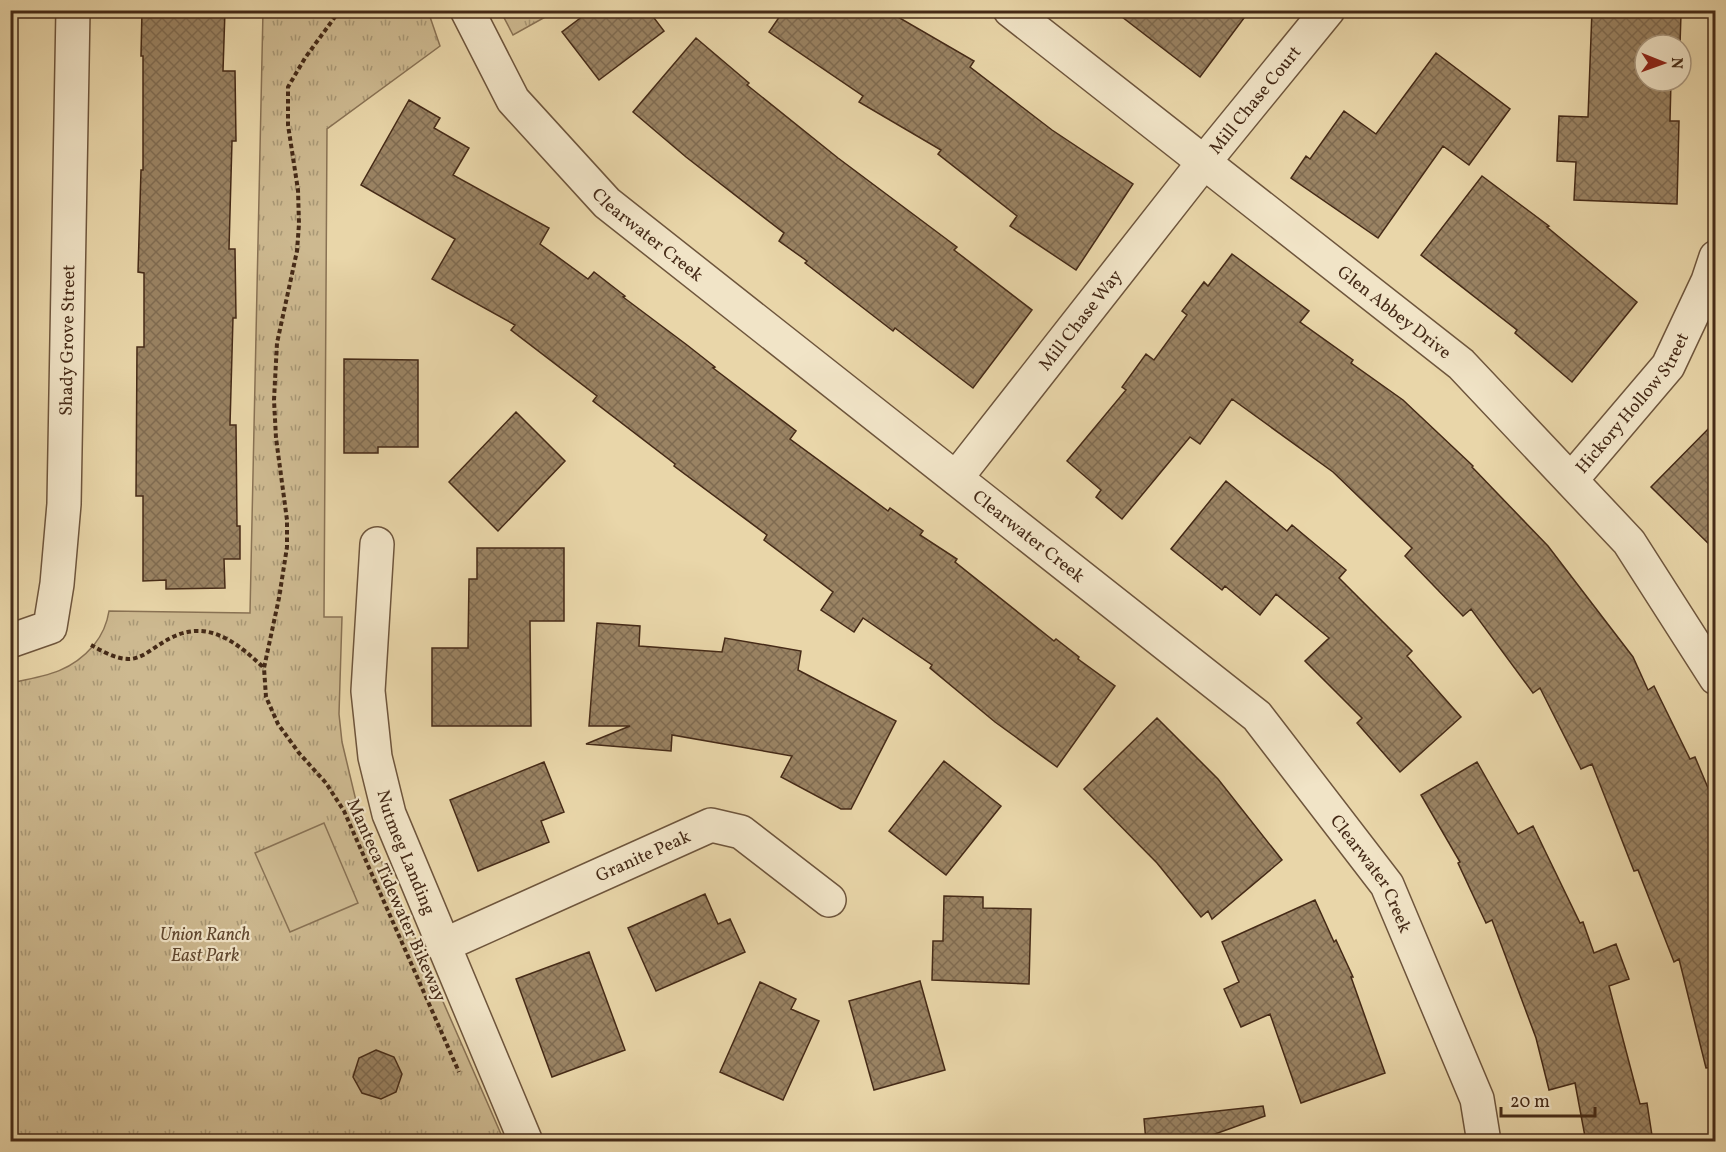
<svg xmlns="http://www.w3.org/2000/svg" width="1726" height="1152" font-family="Vollkorn,serif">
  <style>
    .grass { fill: url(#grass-tufts); stroke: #897254; stroke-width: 1.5 }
    .pitch { fill: #cdb990; stroke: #897254; stroke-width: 1.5 }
    .building { fill: url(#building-cross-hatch); stroke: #452a17; stroke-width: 1.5 }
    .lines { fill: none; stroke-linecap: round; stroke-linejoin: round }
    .minor-casing { stroke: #6e553c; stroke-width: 36 }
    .path { stroke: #452a17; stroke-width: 4; stroke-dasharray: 4.5 3; stroke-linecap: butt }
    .minor { stroke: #f1e4c7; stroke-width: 33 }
    .labels { text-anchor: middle; stroke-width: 4.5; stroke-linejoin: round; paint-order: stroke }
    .street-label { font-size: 18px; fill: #452a17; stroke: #f1e4c7 }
    .park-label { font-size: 18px; font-style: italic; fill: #60472f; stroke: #f1e4c7 }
  </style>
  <defs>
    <pattern id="grass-tufts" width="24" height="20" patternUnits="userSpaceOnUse" patternTransform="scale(1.5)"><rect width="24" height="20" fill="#cdb990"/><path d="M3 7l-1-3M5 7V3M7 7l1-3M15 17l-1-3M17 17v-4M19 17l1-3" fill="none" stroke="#a89775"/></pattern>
    <pattern id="building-cross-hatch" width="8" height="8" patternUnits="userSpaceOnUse" patternTransform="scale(1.5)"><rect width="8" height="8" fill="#9a8363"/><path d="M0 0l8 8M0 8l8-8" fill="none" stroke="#7f6b51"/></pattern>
  </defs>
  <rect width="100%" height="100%" fill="#e9d6a9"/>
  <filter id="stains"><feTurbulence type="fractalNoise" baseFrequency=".00333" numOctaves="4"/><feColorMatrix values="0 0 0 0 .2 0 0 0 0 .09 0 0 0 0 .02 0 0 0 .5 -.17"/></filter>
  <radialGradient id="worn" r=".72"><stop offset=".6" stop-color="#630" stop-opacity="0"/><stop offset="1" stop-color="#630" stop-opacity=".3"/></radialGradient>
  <path class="grass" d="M 500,10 L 556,10 L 556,11 L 513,35 Z
    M 263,11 L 428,11 L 440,46 L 327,129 L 324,617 L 342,617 L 339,714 L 342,742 L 357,805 L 504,1141 L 11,1141 L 10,683 C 45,676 70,673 94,645 C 102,635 107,624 109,611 L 250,613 Z"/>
  <path class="pitch" d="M 324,823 L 358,903 L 290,932 L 255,853 Z"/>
  <path class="building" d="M 142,10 L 225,10 L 223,71 L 235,71 L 236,141 L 232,141 L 229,249 L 235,249 L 236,318 L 233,318 L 230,425 L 236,425 L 237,526 L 240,526 L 240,559 L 224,559 L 225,588 L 166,589 L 166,580 L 143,581 L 143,496 L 136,496 L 137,347 L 144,347 L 144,273 L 138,272 L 141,170 L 143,170 L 143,56 L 141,56 Z
    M 591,10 L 648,10 L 664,31 L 599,80 L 562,32 Z
    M 784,10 L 886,10 L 974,61 L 970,67 L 1052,130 L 1133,184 L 1076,270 L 1010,226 L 1017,216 L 938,154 L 941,150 L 859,102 L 863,96 L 769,32 Z
    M 1113,10 L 1250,10 L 1200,77 Z
    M 1592,10 L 1681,14 L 1680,45 L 1645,45 L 1645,81 L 1671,81 L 1670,121 L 1679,121 L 1677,204 L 1574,200 L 1576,162 L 1557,161 L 1559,116 L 1588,117 Z
    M 696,38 L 749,83 L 747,85 L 838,158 L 957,247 L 954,250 L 1032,310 L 973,388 L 895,328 L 893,331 L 805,263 L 807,261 L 779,241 L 784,233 L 686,157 L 633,112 Z
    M 1436,53 L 1510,109 L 1469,165 L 1443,146 L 1378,238 L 1291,178 L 1306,156 L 1310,159 L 1344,111 L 1376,134 Z
    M 409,100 L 440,118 L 434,128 L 469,148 L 453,175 L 549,228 L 540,244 L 588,279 L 594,272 L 625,296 L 623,297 L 687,345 L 715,367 L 713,368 L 796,431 L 790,439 L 888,511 L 890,508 L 923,531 L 920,535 L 957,559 L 955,562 L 1054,641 L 1056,639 L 1079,657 L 1078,659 L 1115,686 L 1057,767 L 995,722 L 930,668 L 932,665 L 863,618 L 854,632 L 821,610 L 833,592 L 764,540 L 767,535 L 674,466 L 675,464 L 593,401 L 597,396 L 511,330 L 515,325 L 432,279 L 455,239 L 361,185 Z
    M 1482,176 L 1549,226 L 1547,227 L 1637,302 L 1572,382 L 1515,333 L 1517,330 L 1421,255 Z
    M 1232,254 L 1309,311 L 1300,322 L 1353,360 L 1351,363 L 1403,400 L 1473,466 L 1472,467 L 1548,546 L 1633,657 L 1648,690 L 1654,686 L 1690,759 L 1695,757 L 1716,807 L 1716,1067 L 1706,1068 L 1679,959 L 1674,962 L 1638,870 L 1634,871 L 1592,764 L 1581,769 L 1540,688 L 1533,693 L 1471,609 L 1463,616 L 1405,556 L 1412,548 L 1333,472 L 1232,399 L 1200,444 L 1190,437 L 1122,519 L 1096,497 L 1101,490 L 1067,461 L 1126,390 L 1122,387 L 1146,354 L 1154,360 L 1187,315 L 1182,311 L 1204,282 L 1208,286 Z
    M 344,359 L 418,360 L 418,447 L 378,447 L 378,453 L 344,453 Z
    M 516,412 L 565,461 L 498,531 L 449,482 Z
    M 1716,421 L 1716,551 L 1651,487 Z
    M 1226,481 L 1287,531 L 1292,525 L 1346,570 L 1339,578 L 1412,651 L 1407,656 L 1461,717 L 1400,772 L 1357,723 L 1362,718 L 1305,661 L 1329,638 L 1276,594 L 1260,615 L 1225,586 L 1222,590 L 1171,549 Z
    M 477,548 L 564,548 L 564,621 L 530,621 L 531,726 L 432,726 L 432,648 L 468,648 L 469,579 L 477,579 Z
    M 597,623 L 640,626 L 639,646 L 722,652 L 725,638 L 801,651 L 798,670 L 896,721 L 851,809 L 841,809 L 781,777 L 792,756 L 672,735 L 671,751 L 586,744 L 630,726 L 589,726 Z
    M 1157,718 L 1218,779 L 1282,860 L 1212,919 L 1208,911 L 1201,917 L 1157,863 L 1084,789 Z
    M 944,761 L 1001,806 L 946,875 L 889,831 Z
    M 544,762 L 564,812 L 541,821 L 549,842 L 478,871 L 450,800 Z
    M 1477,762 L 1518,834 L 1533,826 L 1580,923 L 1583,922 L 1594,953 L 1616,944 L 1629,979 L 1609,986 L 1640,1104 L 1647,1103 L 1653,1142 L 1586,1142 L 1575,1083 L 1549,1090 L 1536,1038 L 1492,920 L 1486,923 L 1458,863 L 1460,862 L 1421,795 Z
    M 705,894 L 718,924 L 730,919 L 745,952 L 656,991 L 628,928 Z
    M 944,896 L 983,897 L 983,908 L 1031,909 L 1029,984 L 932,980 L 933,941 L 943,941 Z
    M 1315,900 L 1334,942 L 1336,940 L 1353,977 L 1351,977 L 1385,1073 L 1301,1103 L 1270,1014 L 1241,1027 L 1224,989 L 1239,982 L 1222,942 Z
    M 589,952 L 625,1050 L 552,1077 L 516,979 Z
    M 920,981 L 945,1070 L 874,1090 L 849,1001 Z
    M 760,982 L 796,999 L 791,1009 L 819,1021 L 783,1100 L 720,1072 Z
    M 376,1050 L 394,1057 L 402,1074 L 396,1092 L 381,1099 L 362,1093 L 353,1077 L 359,1058 Z
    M 1263,1106 L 1265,1116 L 1193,1142 L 1146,1142 L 1144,1119 Z"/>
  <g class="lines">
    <defs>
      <g id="minor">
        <path id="s1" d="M 467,10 L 513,100 L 607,203 L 1257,716 L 1387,885 L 1477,1099 L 1484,1142"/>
        <path id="s2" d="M 1010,10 L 1461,364 L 1629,542 L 1716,678"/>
        <path id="s3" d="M 956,478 L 1204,162 L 1328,10"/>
        <path id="s4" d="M 1571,480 L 1668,366 L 1708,281 L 1716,257"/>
        <path id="s5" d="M 377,544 L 368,691 L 375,757 L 389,814 L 526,1142"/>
        <path id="s6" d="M 10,641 L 50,627 L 57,584 L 64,504 L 73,10"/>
        <path id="s7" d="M 444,945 L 711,825 L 741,832 L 829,900"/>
      </g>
    </defs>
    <use href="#minor" class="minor-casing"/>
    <path class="path" d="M 340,10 L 305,58 L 288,87 L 288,125 L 298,190 L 299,224 L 297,251 L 277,343 L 274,400 L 276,438 L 287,520 L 287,547 L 279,598 L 264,668 L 266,697 L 278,724 L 299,753 L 326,783 L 344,811 L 459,1072
      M 91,645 C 102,651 115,659 129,659 C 141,659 152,649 162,643 C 203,616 233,639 263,667"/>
    <use href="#minor" class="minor"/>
  </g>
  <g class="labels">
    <g class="street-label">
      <text dy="6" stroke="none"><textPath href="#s3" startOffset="482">Mill Chase Court</textPath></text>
      <text dy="6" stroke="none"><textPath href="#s1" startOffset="292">Clearwater Creek</textPath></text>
      <text dy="6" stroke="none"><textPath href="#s2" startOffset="489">Glen Abbey Drive</textPath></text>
      <text dy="6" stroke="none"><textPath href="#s3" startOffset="201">Mill Chase Way</textPath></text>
      <text dy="6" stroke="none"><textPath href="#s6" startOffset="330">Shady Grove Street</textPath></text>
      <text dy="6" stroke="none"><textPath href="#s4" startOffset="99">Hickory Hollow Street</textPath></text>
      <text dy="6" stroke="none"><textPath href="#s1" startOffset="778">Clearwater Creek</textPath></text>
      <text dy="6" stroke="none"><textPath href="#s5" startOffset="314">Nutmeg Landing</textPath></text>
      <text dy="6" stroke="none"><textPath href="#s7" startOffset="218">Granite Peak</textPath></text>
      <text dy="6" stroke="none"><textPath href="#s1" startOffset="1264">Clearwater Creek</textPath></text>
      <text transform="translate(397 900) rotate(66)" y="6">Manteca Tidewater Bikeway</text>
    </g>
    <g class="park-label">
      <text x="205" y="940">Union Ranch<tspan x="205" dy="21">East Park</tspan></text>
    </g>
  </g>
  <rect width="1726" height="1152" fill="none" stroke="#e9d6a9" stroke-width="36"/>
  <rect x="12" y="12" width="1702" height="1128" fill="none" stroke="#452a17" stroke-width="3"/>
  <rect x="18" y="18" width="1690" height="1116" fill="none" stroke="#452a17" stroke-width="1.5"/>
  <g transform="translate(1663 63) rotate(91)"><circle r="28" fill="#f1e4c7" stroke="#ac9a81" stroke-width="1.5"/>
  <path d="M0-4.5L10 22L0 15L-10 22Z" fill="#8f2418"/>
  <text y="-9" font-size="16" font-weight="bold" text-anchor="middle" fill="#452a17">N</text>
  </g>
  <path d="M1501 1107v9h94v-9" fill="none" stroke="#452a17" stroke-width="3"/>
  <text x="1510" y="1107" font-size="18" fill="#452a17" stroke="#f1e4c7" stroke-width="4.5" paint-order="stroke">20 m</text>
  <rect width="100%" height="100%" filter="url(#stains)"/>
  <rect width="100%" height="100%" fill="url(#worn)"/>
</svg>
